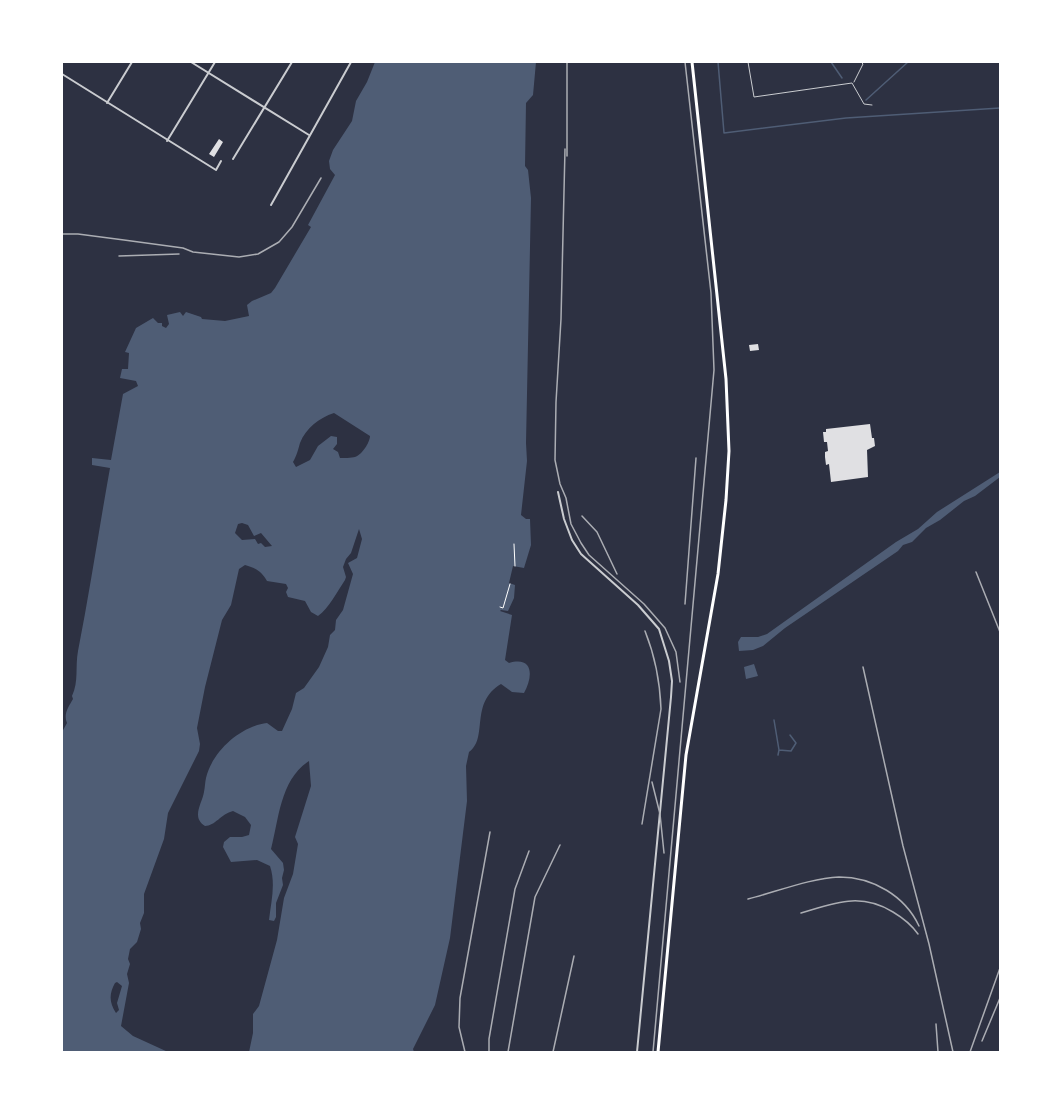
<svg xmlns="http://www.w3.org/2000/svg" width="1062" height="1114" font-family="'Exo 2',sans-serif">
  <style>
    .water { fill: #4f5d75; fill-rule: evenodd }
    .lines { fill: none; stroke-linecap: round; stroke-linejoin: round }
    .stream { stroke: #4f5d75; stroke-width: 1.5 }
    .building { fill: #e0e0e3 }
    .path { stroke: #fff; stroke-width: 1 }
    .service { stroke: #caccd0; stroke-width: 1 }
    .minor { stroke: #caccd0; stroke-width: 2 }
    .primary { stroke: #fff; stroke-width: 3 }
    .rail { stroke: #abadb3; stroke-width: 1.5 }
  </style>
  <rect width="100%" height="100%" fill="#2d3142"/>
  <path class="water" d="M 375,62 L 536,62 L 533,95 L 526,103 L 525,166 L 528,170 L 531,198 L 526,443 L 527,461 L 521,515 L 526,519 L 530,519 L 531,545 L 524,568 L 513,566 L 509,583 L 515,585 L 514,598 L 508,611 L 501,610 L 500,611 L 512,615 L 505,660 L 509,663 C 534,656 533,677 524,693 L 512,692 L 501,684 C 469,703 489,738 469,752 L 466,766 L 467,801 L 450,938 L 435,1005 L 413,1049 L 414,1052 L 249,1052 L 253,1033 L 253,1014 L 259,1006 L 277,940 L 284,898 L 293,874 L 298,844 L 295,837 L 311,786 L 309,761 C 280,780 279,819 271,849 L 283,863 L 284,870 L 282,878 L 283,885 L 276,903 L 276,917 L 274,921 L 269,920 C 271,902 276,884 270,866 L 257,860 L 231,862 L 223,847 L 224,842 L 230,837 L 242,837 L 249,835 L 251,825 L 245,817 L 233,811 C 221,814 215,826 205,826 C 191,817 202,804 204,792 C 205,787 205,782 206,778 C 212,752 240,726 267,723 L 278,731 L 282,731 L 292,709 L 296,693 L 304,688 L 319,667 L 328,647 L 330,635 L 335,630 L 336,620 L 343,610 L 353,574 L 348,563 L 357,558 L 362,539 L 359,529 L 351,553 L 346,559 L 343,567 L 346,577 L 345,580 C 337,592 329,608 318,616 L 311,612 L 305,601 L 288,597 L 286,592 L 288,588 L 286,584 L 267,581 C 262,572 256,568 245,565 L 239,569 L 231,605 L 222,620 L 205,687 L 197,728 L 200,744 L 199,751 L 168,813 L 164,839 L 144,894 L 144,913 L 140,923 L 141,929 L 137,942 L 130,949 L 128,959 L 130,964 L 127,974 L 129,983 L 121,1026 L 133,1036 L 168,1052 L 62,1052 L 62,732 L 67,723 C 63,714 69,706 73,699 L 72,696 C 79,681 75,667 78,651 C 90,590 99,529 110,468 L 92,465 L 92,458 L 111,460 L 123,394 L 138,386 L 136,381 L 120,378 L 122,369 L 128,369 L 129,353 L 125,352 L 136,328 L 153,318 L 158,323 L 162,323 L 162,326 L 166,328 L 169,324 L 167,315 L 180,312 L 183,316 L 186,312 L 201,317 L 202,319 L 225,321 L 249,316 L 247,305 L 252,301 L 271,293 L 275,288 L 311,227 L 308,225 L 335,175 L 330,169 L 329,161 L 333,150 L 352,121 L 356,101 L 367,82 ZM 334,413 L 370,436 C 370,442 362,455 355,457 C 352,458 343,458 340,458 L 338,452 L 333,449 L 337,444 L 337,437 L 331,436 L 318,446 L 310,460 L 296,467 L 293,462 C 297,455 298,450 300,443 C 306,428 319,418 334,413 ZM 242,523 L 248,525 L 254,536 L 261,533 L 272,546 L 265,547 L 261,543 L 258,544 L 255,539 L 242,540 L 235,533 L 238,524 ZM 117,982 L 122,986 L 117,1003 L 119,1010 L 116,1013 C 109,1002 109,994 115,983 Z
    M 1000,472 L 1000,477 L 975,496 L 964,501 L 940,520 L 926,528 L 912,542 L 903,545 L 898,551 L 785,628 L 763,646 L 753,650 L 739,651 L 738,642 L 741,637 L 758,637 L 767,634 L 896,542 L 918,529 L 937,512 Z
    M 754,664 L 758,676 L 746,679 L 744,667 Z"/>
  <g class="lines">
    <path class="stream" d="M 718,62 L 724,133 L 846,118 L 1000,108
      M 831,62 L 842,78
      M 866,100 L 908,62
      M 774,720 L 779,750 L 778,755
      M 779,750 L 791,751 L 796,743 L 790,735"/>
  </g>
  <path class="building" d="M 219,139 L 223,142 L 214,157 L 209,154 Z
    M 758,344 L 759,350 L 750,351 L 749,345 Z
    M 870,424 L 872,438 L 874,438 L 875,446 L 867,450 L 868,477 L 831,482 L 829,464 L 826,465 L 825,457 L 825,452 L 828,451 L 827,442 L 824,442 L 823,432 L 826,432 L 826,429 Z"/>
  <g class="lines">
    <path class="path" d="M 514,544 L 515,566
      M 500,607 L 503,608 L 510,584"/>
    <path class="service" d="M 748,62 L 754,97 L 852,83 L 864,104 L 872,105
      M 854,82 L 863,64 L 861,62"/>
    <path class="minor" d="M 191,62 L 309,135
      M 62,74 L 216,170 L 221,161
      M 107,103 L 132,62
      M 167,141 L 215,62
      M 233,159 L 292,62
      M 271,205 L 351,62
      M 558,492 L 564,519 L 572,540 L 581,554 L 638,605 L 659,629 L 669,661 L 672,681 L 671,697 L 637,1052"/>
    <path class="primary" d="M 658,1052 L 686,755 L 718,574 L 726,500 L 729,451 L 726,379 L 692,62"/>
    <path class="rail" d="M 565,149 L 561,319 L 556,402 L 555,460 L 560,484 L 566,498 L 571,524 L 581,543 L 589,555 L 644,604 L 665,628 L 676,652 L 680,682
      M 567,156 L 567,62
      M 62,234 L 78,234 L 124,240 L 183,248 L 193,252 L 239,257 L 258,254 L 279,242 L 292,227 L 321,178
      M 119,256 L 179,254
      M 582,516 L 597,532 L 617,574
      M 976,572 L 1000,632
      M 685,604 L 696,458
      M 863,667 L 903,846 L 929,944 L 953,1052
      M 652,782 L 660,814 L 664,853
      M 642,824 L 661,709 C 660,682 655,656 645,631
      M 748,899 C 776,892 811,878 839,877 C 873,877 905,896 919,926
      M 801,913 C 835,903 860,892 893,912 C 903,918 911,924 918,934
      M 936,1024 L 938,1052
      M 982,1041 L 1000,998
      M 465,1052 L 459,1027 L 460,998 L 490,832
      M 489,1052 L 489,1039 L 515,889 L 529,851
      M 508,1052 L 535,897 L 560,845
      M 553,1052 L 574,956
      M 653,1052 L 714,370 L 711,293 L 685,62
      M 970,1052 L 1000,968"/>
  </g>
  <rect width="1062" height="1114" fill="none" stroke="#ffffff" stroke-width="126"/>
</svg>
